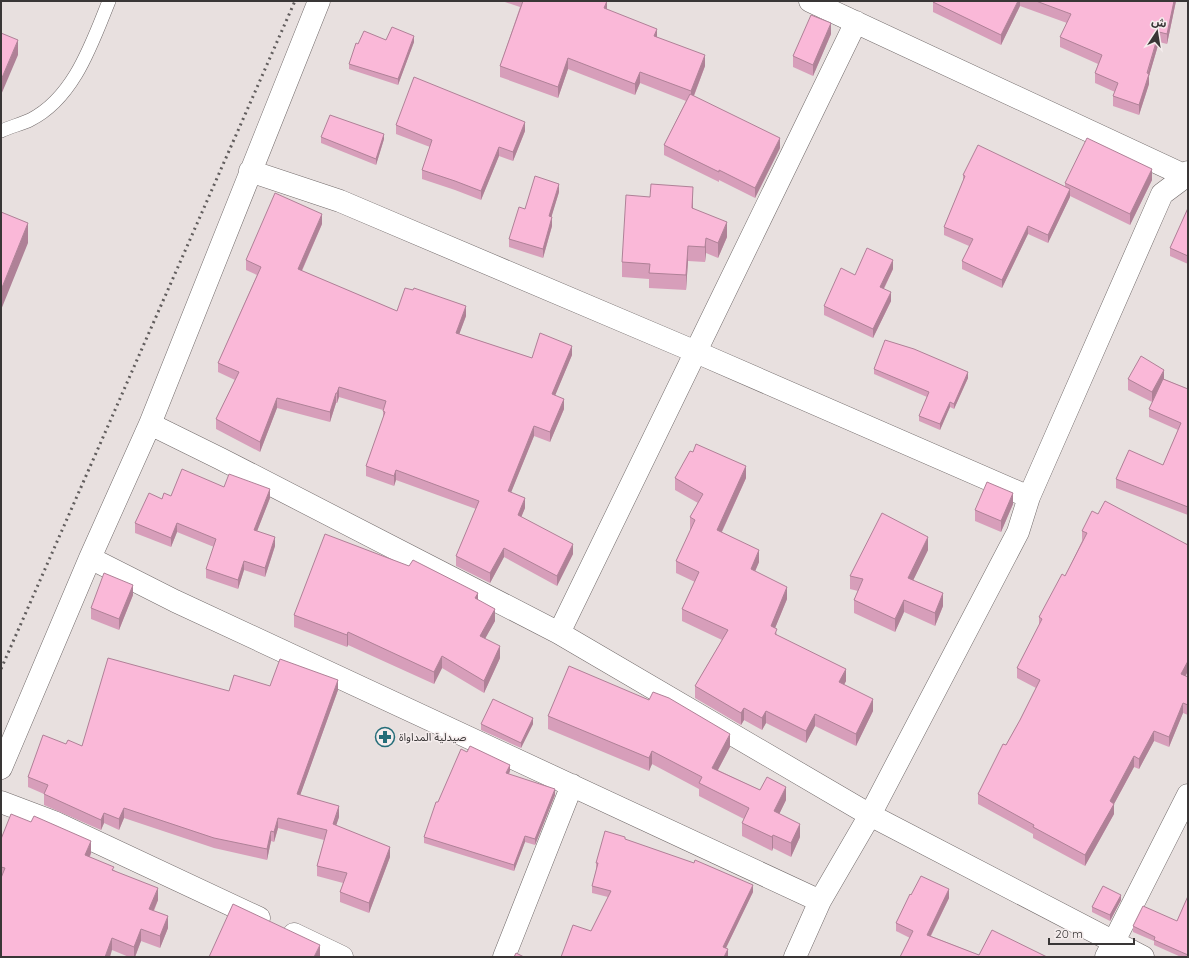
<svg xmlns="http://www.w3.org/2000/svg" width="1189" height="958" font-family="Quicksand,'Noto Sans Arabic',sans-serif">
  <style>
    .lines { fill: none; stroke-linecap: round; stroke-linejoin: round }
    .service-casing { stroke: #716a6a; stroke-width: 14 }
    .minor-casing { stroke: #716a6a; stroke-width: 23 }
    .service { stroke: #fff; stroke-width: 13 }
    .minor { stroke: #fff; stroke-width: 22 }
    .rail { stroke: #615d5d; stroke-width: 3; stroke-dasharray: 2 4; stroke-linecap: butt }
    .wall { fill: #d79eba }
    .shaded-wall { fill: #af8197 }
    .building { fill: #fab8d8; stroke: #af8197 }
    .labels { text-anchor: middle; stroke-width: 3; stroke-linejoin: round; paint-order: stroke }
    .poi-label { font-size: 11px; fill: #393636; stroke: #f5eded; text-anchor: start }
  </style>
  <rect width="100%" height="100%" fill="#e8e0df"/>
  <g class="lines">
    <defs>
      <path id="service" d="M 1,131 C 10,127 21,124 30,120 C 74,98 92,43 109,1"/>
      <path id="minor" d="M 810,1 L 1188,177
        M 250,171 L 340,201 L 696,352 L 1029,497
        M 150,424 L 221,459 L 559,633 L 870,815 L 1143,957
        M 90,558 L 175,601 L 820,901
        M 559,633 L 856,22
        M 1,768 L 90,558 L 150,424 L 319,1
        M 1,802 L 54,822 L 259,918
        M 294,934 L 342,957
        M 504,957 L 572,785
        M 795,957 L 820,901 L 870,815 L 1018,532 L 1029,497 L 1162,194 L 1186,176 L 1188,172
        M 1106,957 L 1188,795"/>
    </defs>
    <use href="#service" class="service-casing"/>
    <use href="#minor" class="minor-casing"/>
    <use href="#service" class="service"/>
    <use href="#minor" class="minor"/>
    <path class="rail" d="M 1,669 L 295,1"/>
  </g>
  <path class="wall" d="M 502,1 L 607,1 L 607,10 L 657,37 L 705,66 L 694,96 L 780,148 L 755,198 L 719,180 L 719,182 L 664,155 L 664,145 L 686,101 L 640,83 L 635,95 L 568,69 L 558,98 L 500,77 L 500,66 L 520,7 Z
    M 933,1 L 1176,1 L 1167,44 L 1159,42 L 1149,76 L 1149,84 L 1139,115 L 1113,106 L 1113,96 L 1115,92 L 1095,83 L 1095,73 L 1098,64 L 1060,47 L 1060,37 L 1067,23 L 1020,6 L 1001,45 L 933,12 Z
    M 831,34 L 813,76 L 793,67 L 793,56 Z
    M 386,40 L 414,42 L 398,85 L 349,69 L 349,64 L 358,44 Z
    M 396,125 L 525,131 L 513,161 L 499,156 L 481,200 L 455,190 L 422,179 L 422,170 L 430,147 L 396,134 Z
    M 321,137 L 384,139 L 376,165 L 321,143 Z
    M 963,175 L 1065,187 L 1065,183 L 1152,180 L 1130,225 L 1070,196 L 1070,197 L 1048,243 L 1028,234 L 1002,288 L 962,269 L 962,261 L 969,246 L 944,235 L 944,227 L 963,181 Z
    M 559,192 L 551,217 L 552,226 L 543,258 L 509,247 L 509,239 L 525,209 Z
    M 693,202 L 693,208 L 727,237 L 718,258 L 706,253 L 705,262 L 688,261 L 686,290 L 649,288 L 649,279 L 622,277 L 622,262 Z
    M 1188,208 L 1188,264 L 1170,256 L 1170,248 Z
    M 322,224 L 302,271 L 397,311 L 466,316 L 459,334 L 532,358 L 572,355 L 555,395 L 564,409 L 550,442 L 534,436 L 511,492 L 525,508 L 521,517 L 573,554 L 557,586 L 504,557 L 490,583 L 456,566 L 456,556 L 476,509 L 396,480 L 394,486 L 366,476 L 366,466 L 383,418 L 383,410 L 339,397 L 337,403 L 336,403 L 330,422 L 277,408 L 260,452 L 216,429 L 216,419 L 235,380 L 218,372 L 218,363 L 257,275 L 246,270 L 246,260 Z
    M 893,269 L 884,289 L 891,301 L 873,338 L 824,315 L 824,306 L 855,275 Z
    M 874,369 L 968,378 L 954,409 L 950,407 L 940,430 L 919,421 L 919,416 L 927,397 L 874,374 Z
    M 1128,379 L 1164,379 L 1188,389 L 1188,515 L 1116,488 L 1116,479 L 1163,465 L 1178,430 L 1149,417 L 1149,409 L 1155,397 L 1152,402 L 1128,390 Z
    M 675,478 L 746,478 L 722,532 L 759,562 L 755,571 L 787,599 L 775,628 L 777,635 L 846,681 L 844,685 L 873,711 L 856,746 L 815,726 L 806,743 L 766,723 L 762,730 L 744,720 L 741,725 L 695,698 L 695,686 L 722,640 L 682,621 L 682,609 L 695,582 L 676,573 L 676,561 L 691,530 L 690,529 L 690,517 L 698,503 L 675,490 Z
    M 224,487 L 270,498 L 257,531 L 275,546 L 265,577 L 244,570 L 238,589 L 206,578 L 206,569 L 214,547 L 177,532 L 171,547 L 135,533 L 135,523 L 162,499 L 171,496 Z
    M 1013,504 L 1001,532 L 975,521 L 975,510 Z
    M 1098,514 L 1188,545 L 1188,671 L 1186,676 L 1188,677 L 1188,715 L 1183,713 L 1169,747 L 1154,741 L 1139,769 L 1134,767 L 1114,804 L 1114,814 L 1085,866 L 1033,838 L 1033,834 L 978,804 L 978,794 L 1020,720 L 1036,688 L 1017,678 L 1017,668 L 1039,625 L 1039,617 L 1065,576 L 1082,541 L 1082,531 Z
    M 928,550 L 913,580 L 943,606 L 935,626 L 904,612 L 895,632 L 854,613 L 854,600 L 858,591 L 850,589 L 850,576 Z
    M 133,595 L 119,630 L 91,619 L 91,608 Z
    M 478,600 L 495,621 L 485,638 L 500,658 L 484,693 L 442,668 L 434,684 L 348,645 L 347,647 L 294,627 L 294,615 Z
    M 270,686 L 338,690 L 300,795 L 339,817 L 336,825 L 390,857 L 369,913 L 340,902 L 340,892 L 343,883 L 317,876 L 317,866 L 324,840 L 278,828 L 274,842 L 271,841 L 267,860 L 214,848 L 124,818 L 119,830 L 104,823 L 101,830 L 44,805 L 44,794 L 28,787 L 28,777 L 66,744 L 82,746 L 229,691 Z
    M 548,716 L 730,747 L 718,770 L 760,790 L 786,800 L 779,814 L 800,837 L 791,857 L 773,848 L 772,851 L 742,836 L 742,823 L 744,819 L 699,796 L 699,789 L 652,764 L 649,771 L 548,729 Z
    M 481,724 L 533,724 L 521,748 L 481,730 Z
    M 510,771 L 509,774 L 555,795 L 535,845 L 525,842 L 514,871 L 424,843 L 424,837 Z
    M 1,839 L 91,853 L 90,857 L 114,870 L 158,900 L 154,911 L 168,928 L 160,948 L 141,941 L 135,957 L 129,957 L 112,950 L 1,957 Z
    M 625,840 L 753,892 L 726,948 L 728,957 L 561,957 L 591,931 L 608,897 L 592,893 L 592,886 L 596,870 L 596,863 Z
    M 911,895 L 949,898 L 931,936 L 979,955 L 1047,957 L 900,957 L 910,938 L 896,931 L 896,923 Z
    M 1188,896 L 1188,957 L 1181,957 L 1154,945 L 1154,941 L 1133,932 L 1133,926 L 1177,921 Z
    M 1121,900 L 1110,921 L 1092,912 L 1092,907 Z"/>
  <path class="shaded-wall" d="M 607,1 L 607,10 L 604,8 Z
    M 1018,1 L 1020,1 L 1020,6 L 1001,45 L 1001,35 Z
    M 1174,1 L 1176,1 L 1167,44 L 1167,34 Z
    M 831,23 L 831,34 L 813,76 L 813,65 Z
    M 657,29 L 657,40 L 654,36 Z
    M 1159,32 L 1159,42 L 1149,76 L 1149,84 L 1139,115 L 1139,105 Z
    M 414,36 L 414,42 L 398,85 L 398,79 Z
    M 18,40 L 18,55 L 1,95 L 1,80 Z
    M 705,55 L 705,66 L 691,103 L 691,91 Z
    M 568,58 L 568,69 L 558,98 L 558,87 Z
    M 640,72 L 640,83 L 635,95 L 635,84 Z
    M 525,122 L 525,131 L 513,161 L 513,152 Z
    M 384,134 L 384,139 L 376,165 L 376,159 Z
    M 780,138 L 780,148 L 755,198 L 755,188 Z
    M 499,147 L 499,156 L 481,200 L 481,191 Z
    M 1152,169 L 1152,180 L 1130,225 L 1130,214 Z
    M 559,184 L 559,192 L 549,225 L 549,216 Z
    M 693,187 L 693,202 L 692,223 L 692,208 Z
    M 1070,189 L 1070,197 L 1048,243 L 1048,235 Z
    M 322,214 L 322,224 L 298,279 L 298,269 Z
    M 552,217 L 552,226 L 543,258 L 543,249 Z
    M 727,222 L 727,237 L 718,258 L 718,243 Z
    M 28,223 L 28,243 L 1,310 L 1,290 Z
    M 1028,226 L 1028,234 L 1002,288 L 1002,280 Z
    M 706,238 L 706,253 L 705,262 L 705,247 Z
    M 688,246 L 688,261 L 686,290 L 686,275 Z
    M 893,260 L 893,269 L 880,296 L 880,287 Z
    M 891,292 L 891,301 L 873,338 L 873,329 Z
    M 466,306 L 466,316 L 456,343 L 456,333 Z
    M 572,346 L 572,355 L 552,403 L 552,394 Z
    M 1164,370 L 1164,380 L 1152,402 L 1152,392 Z
    M 968,372 L 968,378 L 954,409 L 954,404 Z
    M 339,387 L 339,397 L 337,403 L 337,393 Z
    M 336,393 L 336,403 L 330,422 L 330,412 Z
    M 277,398 L 277,408 L 260,452 L 260,442 Z
    M 564,399 L 564,409 L 550,442 L 550,432 Z
    M 950,402 L 950,407 L 940,430 L 940,424 Z
    M 534,426 L 534,436 L 508,500 L 508,491 Z
    M 746,466 L 746,478 L 717,542 L 717,530 Z
    M 396,470 L 396,480 L 394,486 L 394,476 Z
    M 270,489 L 270,498 L 254,539 L 254,530 Z
    M 1013,493 L 1013,504 L 1001,532 L 1001,521 Z
    M 525,498 L 525,508 L 518,525 L 518,515 Z
    M 177,523 L 177,532 L 171,547 L 171,538 Z
    M 275,537 L 275,546 L 265,577 L 265,568 Z
    M 928,537 L 928,550 L 908,591 L 908,578 Z
    M 573,544 L 573,554 L 557,586 L 557,576 Z
    M 504,548 L 504,557 L 490,583 L 490,573 Z
    M 759,550 L 759,562 L 751,581 L 751,569 Z
    M 244,561 L 244,570 L 238,589 L 238,580 Z
    M 133,585 L 133,595 L 119,630 L 119,619 Z
    M 787,587 L 787,599 L 771,638 L 771,626 Z
    M 478,593 L 478,605 L 475,598 Z
    M 943,593 L 943,606 L 935,626 L 935,613 Z
    M 904,600 L 904,612 L 895,632 L 895,619 Z
    M 495,609 L 495,621 L 480,648 L 480,636 Z
    M 348,632 L 348,645 L 347,647 L 347,635 Z
    M 500,646 L 500,658 L 484,693 L 484,681 Z
    M 442,656 L 442,668 L 434,684 L 434,672 Z
    M 1188,661 L 1188,671 L 1181,684 L 1181,674 Z
    M 846,669 L 846,681 L 839,694 L 839,682 Z
    M 338,680 L 338,690 L 297,804 L 297,794 Z
    M 873,699 L 873,711 L 856,746 L 856,734 Z
    M 1183,703 L 1183,713 L 1169,747 L 1169,737 Z
    M 744,708 L 744,720 L 741,725 L 741,713 Z
    M 766,711 L 766,723 L 762,730 L 762,718 Z
    M 815,714 L 815,726 L 806,743 L 806,731 Z
    M 533,718 L 533,724 L 521,748 L 521,743 Z
    M 1154,731 L 1154,741 L 1139,769 L 1139,759 Z
    M 730,734 L 730,747 L 712,781 L 712,768 Z
    M 652,751 L 652,764 L 649,771 L 649,758 Z
    M 1134,756 L 1134,767 L 1114,804 L 1114,814 L 1085,866 L 1085,855 L 1110,801 Z
    M 510,765 L 510,771 L 506,779 L 506,773 Z
    M 786,787 L 786,800 L 774,825 L 774,811 Z
    M 555,789 L 555,795 L 535,845 L 535,839 Z
    M 339,806 L 339,817 L 333,835 L 333,824 Z
    M 124,808 L 124,818 L 119,830 L 119,819 Z
    M 104,813 L 104,823 L 101,830 L 101,820 Z
    M 278,818 L 278,828 L 274,842 L 274,832 Z
    M 800,824 L 800,837 L 791,857 L 791,843 Z
    M 271,831 L 271,841 L 267,860 L 267,849 Z
    M 773,835 L 773,848 L 772,851 L 772,837 Z
    M 525,836 L 525,842 L 514,871 L 514,865 Z
    M 91,841 L 91,853 L 85,867 L 85,855 Z
    M 390,847 L 390,857 L 369,913 L 369,903 Z
    M 753,885 L 753,892 L 723,954 L 723,947 Z
    M 158,888 L 158,900 L 149,921 L 149,909 Z
    M 949,889 L 949,898 L 927,943 L 927,935 Z
    M 1121,895 L 1121,900 L 1110,921 L 1110,915 Z
    M 168,916 L 168,928 L 160,948 L 160,936 Z
    M 141,929 L 141,941 L 135,957 L 134,957 L 134,947 Z
    M 112,938 L 112,950 L 110,957 L 105,957 Z
    M 320,945 L 320,957 L 314,957 Z
    M 728,949 L 728,957 L 724,957 Z"/>
  <path class="building" d="M 523,1 L 607,1 L 604,8 L 657,29 L 654,36 L 705,55 L 691,91 L 640,72 L 635,84 L 568,58 L 558,87 L 500,66 Z
    M 933,1 L 1018,1 L 1001,35 L 933,2 Z
    M 1036,1 L 1174,1 L 1167,34 L 1159,32 L 1147,73 L 1149,74 L 1139,105 L 1113,96 L 1118,83 L 1095,73 L 1102,55 L 1060,37 L 1071,14 Z
    M 811,15 L 831,23 L 813,65 L 793,56 Z
    M 392,27 L 414,36 L 398,79 L 349,64 L 356,43 L 358,44 L 364,31 L 386,40 Z
    M 1,33 L 18,40 L 1,80 Z
    M 414,77 L 525,122 L 513,152 L 499,147 L 481,191 L 455,181 L 422,170 L 432,140 L 396,125 Z
    M 690,94 L 780,138 L 755,188 L 719,170 L 719,172 L 664,145 Z
    M 330,115 L 384,134 L 376,159 L 321,137 Z
    M 1087,138 L 1152,169 L 1130,214 L 1065,183 Z
    M 978,145 L 1070,189 L 1048,235 L 1028,226 L 1002,280 L 962,261 L 973,239 L 944,227 L 965,176 L 963,175 Z
    M 535,176 L 559,184 L 549,216 L 552,217 L 543,249 L 509,239 L 519,207 L 525,209 Z
    M 651,184 L 693,187 L 692,208 L 727,222 L 718,243 L 706,238 L 705,247 L 688,246 L 686,275 L 649,273 L 650,264 L 622,262 L 626,195 L 650,197 Z
    M 275,193 L 322,214 L 298,269 L 397,311 L 405,288 L 413,290 L 414,288 L 466,306 L 456,333 L 532,358 L 540,333 L 572,346 L 552,394 L 564,399 L 550,432 L 534,426 L 508,491 L 525,498 L 518,515 L 573,544 L 557,576 L 504,548 L 490,573 L 456,556 L 479,501 L 396,470 L 394,476 L 366,466 L 385,412 L 383,411 L 386,401 L 339,387 L 337,393 L 336,393 L 330,412 L 277,398 L 260,442 L 216,419 L 239,372 L 218,363 L 261,267 L 246,260 Z
    M 1188,208 L 1188,256 L 1170,248 Z
    M 1,212 L 28,223 L 1,290 Z
    M 867,248 L 893,260 L 880,287 L 891,292 L 873,329 L 824,306 L 841,268 L 855,275 Z
    M 885,340 L 914,349 L 968,372 L 954,404 L 950,402 L 940,424 L 919,416 L 929,392 L 874,369 Z
    M 1141,356 L 1164,370 L 1152,392 L 1128,379 Z
    M 1163,379 L 1188,389 L 1188,507 L 1116,479 L 1129,450 L 1163,465 L 1181,423 L 1149,409 Z
    M 696,444 L 746,466 L 717,530 L 759,550 L 751,569 L 787,587 L 771,626 L 777,629 L 775,634 L 846,669 L 839,682 L 873,699 L 856,734 L 815,714 L 806,731 L 766,711 L 762,718 L 744,708 L 741,713 L 695,686 L 728,630 L 682,609 L 699,572 L 676,561 L 695,520 L 690,517 L 703,494 L 675,478 L 690,451 L 693,452 Z
    M 182,469 L 224,487 L 229,474 L 270,489 L 254,530 L 275,537 L 265,568 L 244,561 L 238,580 L 206,569 L 216,539 L 177,523 L 171,538 L 135,523 L 149,493 L 162,499 L 164,493 L 171,496 Z
    M 987,482 L 1013,493 L 1001,521 L 975,510 Z
    M 1105,501 L 1188,545 L 1188,661 L 1181,674 L 1188,677 L 1188,705 L 1183,703 L 1169,737 L 1154,731 L 1139,759 L 1134,756 L 1110,801 L 1114,804 L 1085,855 L 1033,827 L 1034,825 L 978,794 L 1003,744 L 1006,745 L 1020,720 L 1040,680 L 1017,668 L 1042,619 L 1039,617 L 1062,574 L 1065,576 L 1087,533 L 1082,531 L 1092,511 L 1098,514 Z
    M 882,513 L 928,537 L 908,578 L 943,593 L 935,613 L 904,600 L 895,619 L 854,600 L 863,579 L 850,576 Z
    M 325,534 L 409,566 L 413,560 L 478,593 L 475,598 L 495,609 L 480,636 L 500,646 L 484,681 L 442,656 L 434,672 L 348,632 L 347,635 L 294,615 Z
    M 104,573 L 133,585 L 119,619 L 91,608 Z
    M 108,658 L 229,691 L 234,675 L 270,686 L 280,659 L 338,680 L 297,794 L 339,806 L 333,824 L 390,847 L 369,903 L 340,892 L 347,873 L 317,866 L 327,830 L 278,818 L 274,832 L 271,831 L 267,849 L 214,838 L 124,808 L 119,819 L 104,813 L 101,820 L 44,794 L 48,785 L 28,777 L 43,735 L 66,744 L 68,740 L 82,746 Z
    M 569,666 L 649,700 L 653,692 L 669,698 L 730,734 L 712,768 L 760,790 L 767,777 L 786,787 L 774,811 L 800,824 L 791,843 L 773,835 L 772,837 L 742,823 L 749,808 L 699,783 L 702,777 L 652,751 L 649,758 L 548,716 Z
    M 493,699 L 533,718 L 521,743 L 481,724 Z
    M 470,746 L 510,765 L 506,773 L 555,789 L 535,839 L 525,836 L 514,865 L 424,837 L 436,802 L 438,802 L 461,749 L 467,752 Z
    M 11,814 L 31,822 L 34,816 L 91,841 L 85,855 L 114,867 L 112,870 L 158,888 L 149,909 L 168,916 L 160,936 L 141,929 L 134,947 L 112,938 L 105,957 L 1,957 L 1,878 L 5,868 L 1,867 L 1,839 Z
    M 605,831 L 625,837 L 625,839 L 694,863 L 695,860 L 753,885 L 723,947 L 728,949 L 724,957 L 561,957 L 573,925 L 591,931 L 611,891 L 592,886 L 598,863 L 596,863 Z
    M 921,876 L 949,889 L 927,935 L 979,955 L 992,930 L 1047,957 L 900,957 L 913,931 L 896,923 L 910,894 L 911,895 Z
    M 1103,886 L 1121,895 L 1110,915 L 1092,907 Z
    M 1188,896 L 1188,955 L 1154,940 L 1155,937 L 1133,926 L 1143,906 L 1177,921 Z
    M 233,904 L 320,945 L 314,957 L 209,957 Z
    M 516,953 L 524,957 L 514,957 Z"/>
  <defs>
    <symbol id="pharmacy-ring" viewBox="-11 -11 22 22"><circle r="9.5" fill="#f5eded" stroke="#256d79" stroke-width="1.5"/><path d="M-2-6h4v4h4v4h-4v4h-4v-4h-4v-4h4Z" fill="#256d79"/></symbol>
  </defs>
  <g fill-rule="evenodd">
    <use href="#pharmacy-ring" x="374" y="726" width="22" height="22"/>
  </g>
  <g class="labels">
    <g class="poi-label">
      <text x="399" y="741">صيدلية المداواة</text>
    </g>
  </g>
  <rect width="1189" height="958" fill="none" stroke="#393636" stroke-width="4"/>
  <g transform="translate(1157 32) rotate(12)" stroke="#f5eded" stroke-width="3" paint-order="stroke">
  <path d="M0-3L7 15L0 10L-7 15Z" fill="#393636"/>
  <text y="-6" font-size="11" font-weight="bold" text-anchor="middle" fill="#393636">ش</text>
  </g>
  <path d="M1049 938v6h85v-6" fill="none" stroke="#393636" stroke-width="2"/>
  <text x="1055" y="938" font-size="12" fill="#393636" stroke="#f5eded" stroke-width="3" paint-order="stroke">20 m</text>
</svg>
